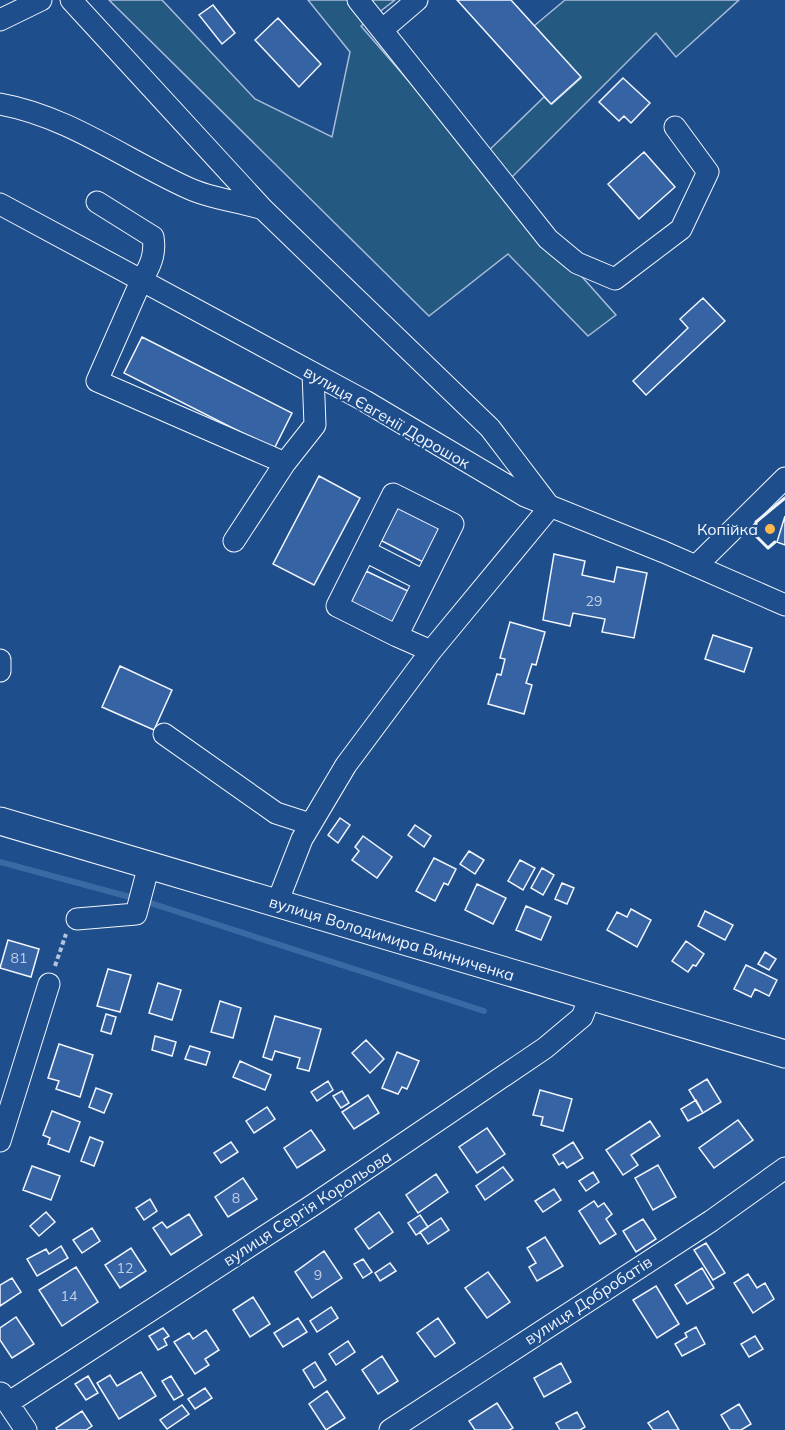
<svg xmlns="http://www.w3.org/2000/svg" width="785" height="1430" font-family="Mulish,sans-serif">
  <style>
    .green { fill: #245a82; stroke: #a8bbd7; stroke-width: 1.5 }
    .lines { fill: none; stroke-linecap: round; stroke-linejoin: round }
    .stream { stroke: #3b69a3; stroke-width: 6 }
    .building { fill: #3563a3; stroke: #f2f6ff; stroke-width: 1.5 }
    .minor-casing { stroke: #f2f6ff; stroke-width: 23 }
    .major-casing { stroke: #f2f6ff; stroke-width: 29 }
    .path { stroke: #b3c4dc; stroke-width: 4; stroke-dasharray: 4.5 3; stroke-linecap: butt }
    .minor { stroke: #1f4e8c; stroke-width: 21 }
    .major { stroke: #1f4e8c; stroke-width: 27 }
    .wall { stroke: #f2f6ff; stroke-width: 3 }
    .poi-dot { fill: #ffb74d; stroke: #1f4e8c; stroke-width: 2 }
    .labels { text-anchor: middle; stroke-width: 4.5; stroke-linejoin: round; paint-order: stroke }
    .number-label { font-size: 14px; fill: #c3d1e8 }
    .street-label { font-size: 16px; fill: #f2f6ff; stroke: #1f4e8c }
    .poi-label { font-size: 16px; fill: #f2f6ff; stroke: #1f4e8c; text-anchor: end }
  </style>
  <rect width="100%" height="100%" fill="#1f4e8c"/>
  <path class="green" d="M 109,0 L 162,0 L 255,99 L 332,137 L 350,52 L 308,0 L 395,0 L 361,26 L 478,161 L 544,97 L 552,104 L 581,78 L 534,26 L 565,0 L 739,0 L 676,57 L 656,33 L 502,187 L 616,315 L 588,336 L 508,254 L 429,316 Z"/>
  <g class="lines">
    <path class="stream" d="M 0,862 L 141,900 L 484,1011"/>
  </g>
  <path class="building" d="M 457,0 L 511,0 L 581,77 L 551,104 Z
    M 213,5 L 235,33 L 222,44 L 199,15 Z
    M 278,18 L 321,64 L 299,87 L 255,40 Z
    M 623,78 L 650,103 L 631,123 L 624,116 L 619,121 L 599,102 Z
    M 644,152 L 675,187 L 639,219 L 608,184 Z
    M 703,298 L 725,321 L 646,395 L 633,381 L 688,328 L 680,319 Z
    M 142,337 L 292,413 L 274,449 L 124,373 Z
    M 319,476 L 360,498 L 314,585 L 273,564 Z
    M 397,506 L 442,529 L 425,563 L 380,540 Z
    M 785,516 L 785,545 L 777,542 Z
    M 554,554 L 585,561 L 582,575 L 614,582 L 617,567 L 647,573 L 634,638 L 602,632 L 605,619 L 573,613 L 570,626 L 543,620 Z
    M 366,571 L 410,592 L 393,625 L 350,604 Z
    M 510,622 L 545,632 L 536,665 L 532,664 L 526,683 L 532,685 L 524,714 L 488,704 L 497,674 L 501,675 L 505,659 L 500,658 Z
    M 713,635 L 752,648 L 744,672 L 705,659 Z
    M 120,666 L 172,690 L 154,730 L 102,707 Z
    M 340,818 L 350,825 L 338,843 L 328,835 Z
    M 415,825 L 431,836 L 424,847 L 408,835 Z
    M 363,836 L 392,857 L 377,878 L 352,860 L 359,851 L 355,847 Z
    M 469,851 L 484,860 L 475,874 L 460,864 Z
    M 434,858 L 456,869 L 448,885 L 444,883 L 435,901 L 416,891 Z
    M 520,860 L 535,868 L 523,890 L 508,881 Z
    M 542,868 L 554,875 L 543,895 L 531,888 Z
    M 562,883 L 574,888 L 567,904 L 555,899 Z
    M 477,884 L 506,898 L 493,924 L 465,910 Z
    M 526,906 L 551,917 L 541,940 L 516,930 Z
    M 631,909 L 651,920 L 637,947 L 607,930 L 617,912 L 627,917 Z
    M 705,911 L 733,925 L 725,940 L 698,926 Z
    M 8,940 L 39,949 L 31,977 L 0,968 Z
    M 686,941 L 704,954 L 696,966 L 693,965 L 688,972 L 672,961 Z
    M 765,952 L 776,959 L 769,970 L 758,964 Z
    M 746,965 L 777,980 L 769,996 L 755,989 L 751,997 L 734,989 Z
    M 108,969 L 131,975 L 120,1012 L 97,1006 Z
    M 158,983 L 181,990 L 172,1020 L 149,1013 Z
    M 220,1001 L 241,1008 L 233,1038 L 211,1032 Z
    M 106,1014 L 116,1017 L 111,1034 L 101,1031 Z
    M 275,1016 L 321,1029 L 309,1071 L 297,1068 L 300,1058 L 275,1051 L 272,1060 L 263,1057 Z
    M 155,1036 L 176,1042 L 172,1056 L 152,1050 Z
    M 366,1040 L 384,1059 L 370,1073 L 352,1053 Z
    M 59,1044 L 93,1055 L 80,1097 L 56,1089 L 59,1081 L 48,1078 Z
    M 190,1046 L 210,1052 L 206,1065 L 185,1059 Z
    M 397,1052 L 419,1061 L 407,1089 L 402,1087 L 398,1094 L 382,1088 Z
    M 240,1061 L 271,1075 L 265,1090 L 233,1077 Z
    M 707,1079 L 721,1102 L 703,1113 L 689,1090 Z
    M 328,1081 L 333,1090 L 317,1101 L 311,1092 Z
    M 96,1088 L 112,1094 L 104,1113 L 89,1107 Z
    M 540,1090 L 572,1099 L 563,1131 L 541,1125 L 543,1117 L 533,1115 Z
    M 342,1091 L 349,1103 L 341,1108 L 333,1096 Z
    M 368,1095 L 379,1113 L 354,1129 L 342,1112 Z
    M 696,1100 L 703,1113 L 688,1121 L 681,1109 Z
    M 267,1107 L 275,1119 L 254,1133 L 246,1121 Z
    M 52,1111 L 80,1122 L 69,1152 L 48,1144 L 50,1138 L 43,1135 Z
    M 738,1120 L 753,1140 L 714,1168 L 699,1148 Z
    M 650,1121 L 660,1136 L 631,1155 L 638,1165 L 623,1175 L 606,1150 Z
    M 487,1128 L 505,1154 L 477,1173 L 459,1147 Z
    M 311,1130 L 325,1150 L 297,1168 L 284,1148 Z
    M 90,1137 L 103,1142 L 94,1166 L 81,1161 Z
    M 231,1142 L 238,1152 L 221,1163 L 214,1153 Z
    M 573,1142 L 583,1158 L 567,1168 L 563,1162 L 559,1165 L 553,1155 Z
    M 658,1165 L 676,1197 L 653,1210 L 635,1178 Z
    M 32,1166 L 60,1176 L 51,1200 L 23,1190 Z
    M 503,1167 L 513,1180 L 485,1200 L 476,1186 Z
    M 593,1172 L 599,1182 L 586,1191 L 579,1181 Z
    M 436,1174 L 448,1192 L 418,1213 L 406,1195 Z
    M 243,1178 L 257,1199 L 228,1217 L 215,1197 Z
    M 554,1189 L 561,1200 L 543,1212 L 535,1201 Z
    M 150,1199 L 157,1211 L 144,1220 L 136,1208 Z
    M 594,1201 L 598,1207 L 604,1203 L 612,1214 L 606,1219 L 616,1234 L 600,1244 L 579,1211 Z
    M 46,1212 L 55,1222 L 39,1236 L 30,1226 Z
    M 379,1212 L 393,1232 L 369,1249 L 355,1229 Z
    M 189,1214 L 202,1235 L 171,1255 L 153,1228 L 162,1222 L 167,1228 Z
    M 420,1215 L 428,1227 L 416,1235 L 408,1223 Z
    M 441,1218 L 449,1230 L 428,1244 L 420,1232 Z
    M 643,1219 L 656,1239 L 636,1252 L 623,1231 Z
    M 92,1228 L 100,1241 L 82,1253 L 73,1240 Z
    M 545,1237 L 563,1266 L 537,1281 L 529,1267 L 536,1263 L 527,1248 Z
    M 706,1243 L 725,1273 L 713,1280 L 694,1250 Z
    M 61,1246 L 68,1258 L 37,1276 L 27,1259 L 46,1249 L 49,1254 Z
    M 131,1248 L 146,1271 L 120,1288 L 105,1265 Z
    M 324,1251 L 342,1278 L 312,1298 L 295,1272 Z
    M 363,1259 L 372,1272 L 363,1278 L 354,1264 Z
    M 390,1263 L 396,1271 L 380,1281 L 375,1273 Z
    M 76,1267 L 98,1302 L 62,1326 L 39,1290 Z
    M 702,1268 L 714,1288 L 687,1304 L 675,1285 Z
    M 488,1272 L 510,1302 L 487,1318 L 465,1288 Z
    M 748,1274 L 757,1288 L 765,1283 L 774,1299 L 753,1313 L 734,1283 Z
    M 12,1278 L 21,1292 L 0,1306 L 0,1285 Z
    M 656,1286 L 679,1324 L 657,1338 L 633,1300 Z
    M 253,1297 L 270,1324 L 250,1337 L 233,1310 Z
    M 331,1307 L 338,1318 L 317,1332 L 310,1321 Z
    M 16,1317 L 34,1344 L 12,1358 L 0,1340 L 0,1328 Z
    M 298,1318 L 307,1332 L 283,1347 L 274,1333 Z
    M 438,1318 L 455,1343 L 435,1357 L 417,1333 Z
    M 696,1327 L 705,1344 L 682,1356 L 675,1344 L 687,1337 L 685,1333 Z
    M 163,1328 L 169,1336 L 164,1339 L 167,1345 L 158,1350 L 149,1336 Z
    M 206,1330 L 219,1350 L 205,1359 L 209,1365 L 195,1374 L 174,1342 L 189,1333 L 193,1339 Z
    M 755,1336 L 763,1349 L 749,1357 L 741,1344 Z
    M 348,1341 L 355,1352 L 336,1365 L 329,1354 Z
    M 382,1356 L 398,1381 L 378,1394 L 362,1370 Z
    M 315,1362 L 326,1380 L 314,1388 L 303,1370 Z
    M 561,1363 L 571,1382 L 544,1397 L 534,1378 Z
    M 141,1372 L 156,1396 L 119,1419 L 97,1383 L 110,1375 L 117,1386 Z
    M 88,1376 L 98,1393 L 86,1400 L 75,1384 Z
    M 171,1376 L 183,1395 L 174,1400 L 162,1381 Z
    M 205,1388 L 212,1398 L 195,1409 L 188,1399 Z
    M 327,1391 L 345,1418 L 326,1430 L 309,1404 Z
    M 497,1403 L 513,1428 L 509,1430 L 475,1430 L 469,1421 Z
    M 739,1404 L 751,1424 L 741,1430 L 730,1430 L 721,1415 Z
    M 182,1405 L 189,1414 L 167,1429 L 160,1420 Z
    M 82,1411 L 92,1426 L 86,1430 L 57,1430 L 56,1428 Z
    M 668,1411 L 679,1430 L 653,1430 L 648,1423 Z
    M 577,1412 L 585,1427 L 580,1430 L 560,1430 L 556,1423 Z"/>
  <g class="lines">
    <defs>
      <path id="minor" d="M 71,0 L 263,209 L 490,428 L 550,507 L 431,651 L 346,765 L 302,839 L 277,903
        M 358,0 L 548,239 L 577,263 L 615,279 L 681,229 L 708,172 L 675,127
        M 0,20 L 41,0
        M 382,30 L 417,0
        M 0,104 C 68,116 126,160 188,188 C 211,199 239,201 263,209
        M 97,202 L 153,237 C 156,254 150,267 141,281 L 97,381 L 285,463
        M 0,204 L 365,401 L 525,496 L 664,552 L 785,605
        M 234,541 L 285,463 L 315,425 L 313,373
        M 365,551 L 424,581
        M 696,566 L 785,478
        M 397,636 L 337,606 L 393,494 L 453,524 L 397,636 L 431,651
        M 0,660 L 0,671
        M 164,734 L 276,813 L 310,824
        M 77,919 L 136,914 L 149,865
        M 0,1141 L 49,984
        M 1,1393 L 26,1430
        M 8,1403 L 313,1205 L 545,1048 L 582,1017 L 590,997
        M 390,1430 L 711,1221 L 785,1168"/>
      <path id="major" d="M 0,821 L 785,1054"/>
    </defs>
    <use href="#minor" class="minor-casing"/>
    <use href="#major" class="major-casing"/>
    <path class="path" d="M 55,966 L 66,934"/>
    <use href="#minor" class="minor"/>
    <use href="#major" class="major"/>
    <path class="wall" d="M 775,542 L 768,548 L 756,536 L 756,522 L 785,498"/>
  </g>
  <circle class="poi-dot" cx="770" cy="529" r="6"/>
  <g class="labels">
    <g class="number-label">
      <text x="594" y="606">29</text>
      <text x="19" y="963">81</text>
      <text x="236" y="1203">8</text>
      <text x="125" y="1273">12</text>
      <text x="318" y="1280">9</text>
      <text x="69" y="1301">14</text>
    </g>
    <g class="street-label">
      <text transform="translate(387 417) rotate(30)" y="6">вулиця Євгенії Дорошок</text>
      <text transform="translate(392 938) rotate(17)" y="6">вулиця Володимира Винниченка</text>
      <text transform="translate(307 1208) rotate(-33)" y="6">вулиця Сергія Корольова</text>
      <text transform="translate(588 1300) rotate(-33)" y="6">вулиця Добробатів</text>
    </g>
    <g class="poi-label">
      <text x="758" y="535">Копійка</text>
    </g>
  </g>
</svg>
